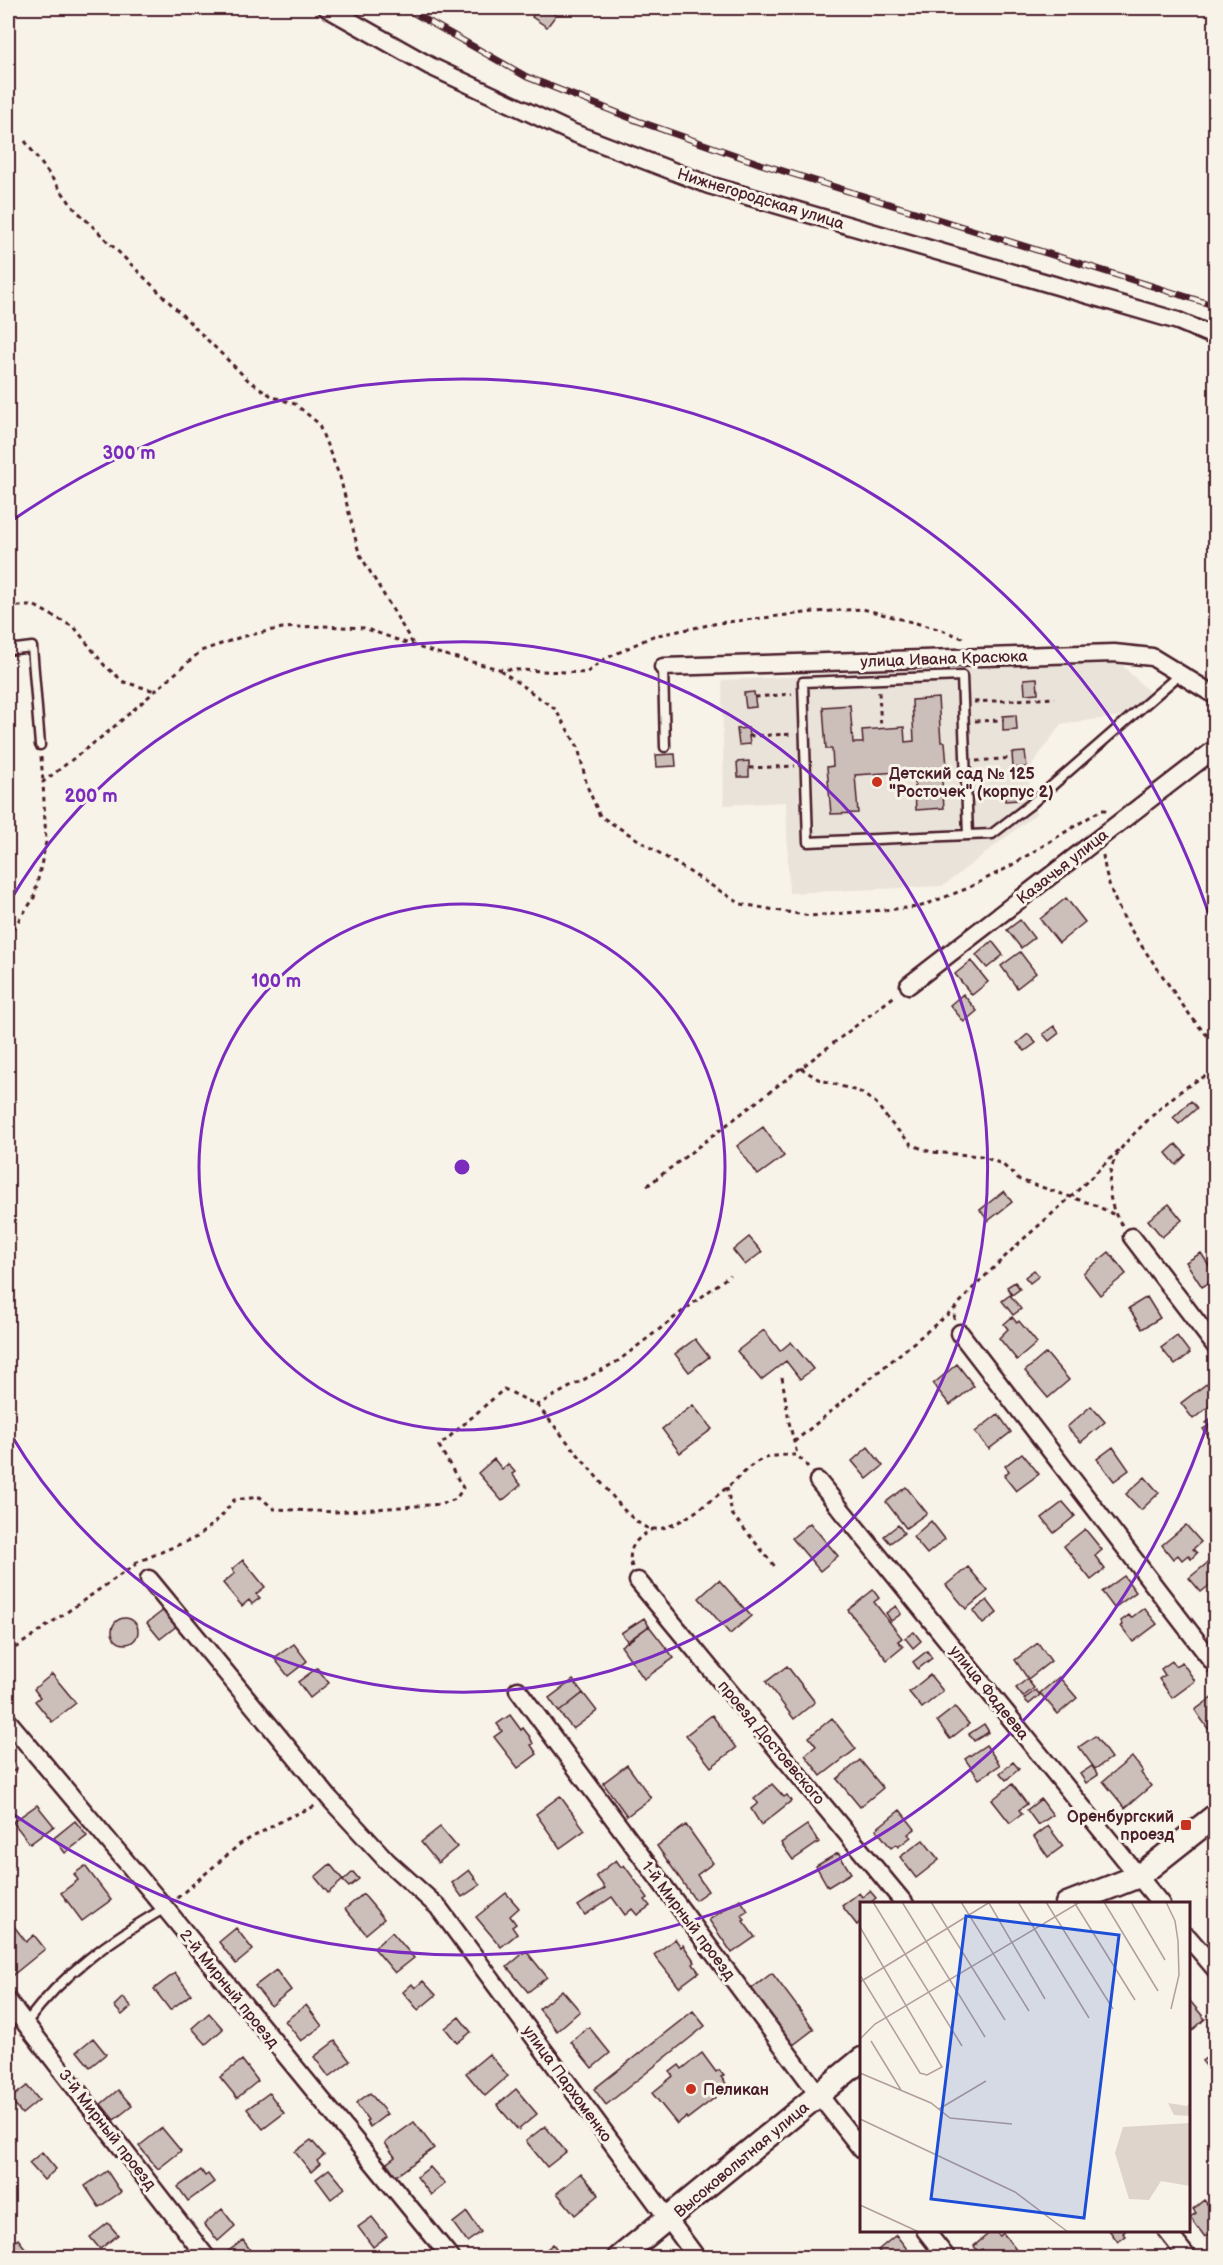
<svg xmlns="http://www.w3.org/2000/svg" width="1223" height="2265" font-family="'Balsamiq Sans',sans-serif">
  <style>
    .built { fill: #eae3da }
    .building { fill: #ccbfb9; stroke: #4a1f2b; stroke-width: 1.5 }
    .lines { fill: none; stroke-linecap: round; stroke-linejoin: round }
    .lane-casing { stroke: #4a1f2b; stroke-width: 13 }
    .street-casing { stroke: #4a1f2b; stroke-width: 21 }
    .secondary-casing { stroke: #4a1f2b; stroke-width: 27 }
    .path { stroke: #4a1f2b; stroke-width: 3; stroke-dasharray: 4.5 4.5; stroke-linecap: butt }
    .lane { stroke: #f7f3e8; stroke-width: 8 }
    .street { stroke: #f7f3e8; stroke-width: 16 }
    .secondary { stroke: #f7f3e8; stroke-width: 22 }
    .rail-casing { stroke: #4a1f2b; stroke-width: 7 }
    .rail { stroke: #f7f3e8; stroke-width: 4.5; stroke-dasharray: 14; stroke-linecap: butt }
    .ring { fill: none; stroke: #7b2cbf; stroke-width: 3 }
    .poi-dot { fill: #c8321e; stroke: #f7f3e8; stroke-width: 2 }
    .labels { text-anchor: middle; stroke-width: 6; stroke-linejoin: round; paint-order: stroke }
    .street-label { font-size: 16px; fill: #4a1f2b; stroke: #f7f3e8 }
    .poi-label { font-size: 16px; font-weight: bold; fill: #4a1f2b; stroke: #f7f3e8; text-anchor: start }
    .inset-road { fill: none; stroke: #b29e9c; stroke-width: 1.5 }
    .view { fill: #1d4ed8; fill-opacity: 0.15; stroke: #1d4ed8; stroke-width: 3 }
    .inset-edge { fill: none; stroke: #4a1f2b; stroke-width: 3 }
    .centre { fill: #7b2cbf; stroke: #f7f3e8; stroke-width: 3 }
    .ring-label { font-size: 18px; text-anchor: middle; font-weight: bold; fill: #7b2cbf; stroke: #f7f3e8; stroke-width: 6; stroke-linejoin: round; paint-order: stroke }
  </style>
  <rect width="100%" height="100%" fill="#f7f3e8"/>
  <filter id="ink" filterUnits="userSpaceOnUse"><feTurbulence type="fractalNoise" baseFrequency=".0167" numOctaves="2"/><feDisplacementMap in="SourceGraphic" scale="12" xChannelSelector="R" yChannelSelector="G"/><feConvolveMatrix kernelMatrix="1 2 1 2 8 2 1 2 1" color-interpolation-filters="sRGB"/></filter>
  <g filter="url(#ink)">
    <path class="built" d="M 1118,661 L 1149,692 L 1122,716 L 1061,724 L 1032,765 L 1027,800 L 1037,813 L 943,886 L 789,893 L 786,802 L 724,805 L 722,680 Z"/>
    <path class="building" d="M 539,8 L 544,8 L 556,15 L 547,27 L 532,17 Z
      M 1037,678 L 1038,693 L 1025,694 L 1024,679 Z
      M 754,692 L 756,707 L 746,708 L 744,693 Z
      M 938,698 L 941,742 L 945,742 L 947,767 L 941,768 L 944,808 L 916,810 L 914,771 L 855,775 L 858,813 L 831,814 L 827,767 L 833,766 L 832,749 L 826,749 L 823,707 L 850,705 L 853,743 L 863,743 L 862,730 L 904,727 L 905,742 L 914,741 L 912,700 Z
      M 1016,715 L 1017,730 L 1003,731 L 1003,716 Z
      M 748,728 L 750,744 L 739,745 L 737,729 Z
      M 1025,752 L 1027,767 L 1013,768 L 1012,753 Z
      M 675,754 L 676,766 L 657,767 L 656,755 Z
      M 749,761 L 749,777 L 738,777 L 737,762 Z
      M 1018,786 L 1019,800 L 1005,801 L 1004,787 Z
      M 1066,898 L 1085,922 L 1059,943 L 1040,919 Z
      M 1020,920 L 1034,938 L 1021,948 L 1007,930 Z
      M 992,941 L 1003,955 L 987,968 L 976,955 Z
      M 1020,952 L 1036,973 L 1017,988 L 1001,966 Z
      M 971,961 L 988,982 L 972,995 L 955,974 Z
      M 963,994 L 977,1011 L 964,1022 L 950,1005 Z
      M 1054,1026 L 1059,1033 L 1049,1041 L 1043,1034 Z
      M 1028,1034 L 1036,1043 L 1025,1051 L 1017,1043 Z
      M 1191,1101 L 1197,1108 L 1179,1124 L 1173,1118 Z
      M 763,1127 L 784,1156 L 758,1175 L 737,1146 Z
      M 1176,1144 L 1186,1155 L 1176,1165 L 1166,1153 Z
      M 1004,1191 L 1012,1202 L 988,1221 L 980,1210 Z
      M 1169,1204 L 1182,1220 L 1162,1237 L 1148,1220 Z
      M 749,1237 L 762,1252 L 745,1265 L 733,1250 Z
      M 1109,1252 L 1126,1274 L 1100,1295 L 1083,1273 Z
      M 1201,1253 L 1216,1276 L 1216,1279 L 1202,1287 L 1186,1262 Z
      M 1034,1270 L 1039,1276 L 1030,1283 L 1025,1277 Z
      M 1015,1282 L 1020,1289 L 1012,1295 L 1007,1287 Z
      M 1010,1295 L 1021,1309 L 1013,1315 L 1002,1301 Z
      M 1147,1297 L 1160,1318 L 1142,1329 L 1129,1308 Z
      M 1012,1317 L 1017,1323 L 1019,1321 L 1037,1343 L 1017,1360 L 999,1338 L 1008,1329 L 1004,1324 Z
      M 764,1330 L 780,1351 L 791,1342 L 813,1369 L 800,1379 L 786,1361 L 761,1380 L 737,1351 Z
      M 1177,1336 L 1190,1353 L 1175,1365 L 1161,1348 Z
      M 695,1339 L 709,1357 L 689,1372 L 675,1354 Z
      M 1046,1353 L 1069,1380 L 1048,1398 L 1025,1371 Z
      M 957,1364 L 974,1386 L 950,1405 L 933,1384 Z
      M 1209,1382 L 1216,1390 L 1216,1401 L 1193,1419 L 1181,1403 Z
      M 693,1405 L 712,1429 L 680,1453 L 662,1429 Z
      M 1091,1406 L 1105,1422 L 1081,1442 L 1067,1427 Z
      M 998,1414 L 1011,1432 L 989,1449 L 975,1432 Z
      M 1216,1416 L 1216,1437 L 1213,1433 L 1209,1437 L 1203,1429 L 1208,1426 L 1206,1423 Z
      M 868,1447 L 883,1466 L 867,1479 L 852,1461 Z
      M 1113,1447 L 1129,1470 L 1114,1481 L 1097,1459 Z
      M 1022,1453 L 1039,1474 L 1016,1491 L 1004,1476 L 1009,1471 L 1005,1466 Z
      M 494,1459 L 502,1469 L 508,1464 L 515,1472 L 512,1474 L 521,1485 L 502,1501 L 478,1473 Z
      M 1145,1477 L 1159,1493 L 1141,1510 L 1126,1494 Z
      M 906,1487 L 927,1513 L 906,1528 L 886,1502 Z
      M 1063,1502 L 1075,1516 L 1054,1533 L 1042,1518 Z
      M 931,1521 L 945,1539 L 927,1554 L 913,1537 Z
      M 810,1523 L 838,1556 L 820,1571 L 792,1538 Z
      M 898,1525 L 904,1533 L 890,1543 L 884,1536 Z
      M 1186,1525 L 1201,1542 L 1193,1549 L 1197,1553 L 1191,1559 L 1188,1555 L 1182,1560 L 1178,1555 L 1173,1559 L 1162,1545 Z
      M 1085,1529 L 1102,1550 L 1095,1556 L 1105,1569 L 1091,1580 L 1064,1546 Z
      M 243,1560 L 265,1587 L 256,1594 L 260,1598 L 252,1604 L 249,1600 L 242,1606 L 223,1583 L 235,1573 L 232,1569 Z
      M 1211,1560 L 1216,1565 L 1216,1580 L 1201,1592 L 1189,1578 Z
      M 968,1567 L 988,1591 L 966,1609 L 946,1585 Z
      M 1124,1576 L 1136,1592 L 1114,1608 L 1102,1592 Z
      M 719,1580 L 751,1616 L 730,1634 L 699,1598 Z
      M 873,1590 L 879,1598 L 874,1602 L 902,1638 L 898,1641 L 903,1647 L 887,1660 L 848,1610 Z
      M 987,1600 L 997,1613 L 983,1624 L 973,1611 Z
      M 896,1606 L 901,1614 L 891,1621 L 886,1613 Z
      M 1144,1608 L 1157,1624 L 1133,1642 L 1121,1626 L 1123,1625 L 1121,1621 L 1129,1615 L 1131,1618 Z
      M 165,1609 L 178,1625 L 160,1639 L 147,1623 Z
      M112 1631a13 13 0 1 1 26 0a13 13 0 1 1-26 0Z
      M 644,1618 L 649,1626 L 628,1642 L 621,1633 Z
      M 649,1626 L 674,1658 L 644,1679 L 621,1646 Z
      M 914,1632 L 921,1641 L 913,1648 L 905,1638 Z
      M 1038,1643 L 1051,1661 L 1028,1679 L 1015,1660 Z
      M 294,1644 L 307,1661 L 288,1676 L 274,1658 Z
      M 927,1651 L 932,1658 L 918,1669 L 913,1662 Z
      M 1172,1661 L 1175,1666 L 1182,1662 L 1195,1681 L 1172,1698 L 1159,1679 L 1165,1675 L 1161,1669 Z
      M 787,1666 L 815,1702 L 794,1719 L 766,1682 Z
      M 317,1668 L 329,1683 L 310,1698 L 298,1682 Z
      M 52,1674 L 76,1703 L 52,1722 L 35,1701 L 40,1697 L 34,1689 Z
      M 930,1675 L 943,1691 L 922,1708 L 909,1692 Z
      M 1059,1677 L 1077,1698 L 1058,1714 L 1040,1693 Z
      M 1027,1679 L 1034,1688 L 1023,1697 L 1016,1688 Z
      M 573,1680 L 583,1693 L 559,1712 L 549,1698 Z
      M 1036,1690 L 1040,1695 L 1029,1704 L 1024,1699 Z
      M 583,1693 L 597,1711 L 573,1729 L 559,1712 Z
      M 1216,1695 L 1216,1723 L 1208,1729 L 1195,1710 Z
      M 955,1707 L 969,1724 L 950,1739 L 937,1721 Z
      M 510,1715 L 521,1730 L 523,1728 L 530,1737 L 533,1744 L 531,1745 L 537,1754 L 518,1768 L 494,1737 L 502,1731 L 497,1724 Z
      M 712,1715 L 736,1748 L 711,1767 L 686,1735 Z
      M 832,1718 L 856,1749 L 821,1776 L 805,1755 L 816,1746 L 809,1737 Z
      M 984,1724 L 989,1732 L 974,1741 L 969,1734 Z
      M 1095,1736 L 1111,1758 L 1095,1769 L 1079,1747 Z
      M 986,1745 L 1000,1765 L 979,1779 L 965,1759 Z
      M 8,1755 L 17,1768 L 8,1775 Z
      M 1132,1757 L 1143,1771 L 1141,1773 L 1151,1786 L 1125,1808 L 1103,1781 Z
      M 860,1760 L 883,1788 L 860,1807 L 837,1779 Z
      M 1013,1762 L 1019,1769 L 1006,1780 L 1000,1773 Z
      M 627,1765 L 651,1798 L 627,1816 L 603,1783 Z
      M 1092,1766 L 1098,1775 L 1086,1783 L 1080,1774 Z
      M 772,1784 L 784,1797 L 787,1795 L 791,1801 L 761,1825 L 751,1809 L 758,1803 L 754,1799 Z
      M 1012,1784 L 1027,1804 L 1019,1810 L 1022,1814 L 1010,1823 L 992,1800 Z
      M 560,1796 L 585,1830 L 560,1848 L 536,1814 Z
      M 1041,1799 L 1053,1815 L 1038,1825 L 1027,1810 Z
      M 37,1805 L 54,1826 L 30,1844 L 13,1822 Z
      M 900,1810 L 915,1829 L 908,1834 L 911,1837 L 898,1847 L 896,1844 L 891,1848 L 876,1829 Z
      M 75,1821 L 87,1836 L 65,1853 L 54,1838 Z
      M 686,1825 L 713,1863 L 697,1875 L 708,1891 L 695,1900 L 657,1846 Z
      M 807,1825 L 819,1842 L 793,1860 L 781,1843 Z
      M 1048,1826 L 1063,1846 L 1048,1857 L 1034,1837 Z
      M 440,1827 L 457,1847 L 438,1863 L 421,1842 Z
      M 923,1840 L 939,1860 L 916,1878 L 900,1857 Z
      M 838,1853 L 851,1873 L 828,1887 L 816,1866 Z
      M 616,1860 L 621,1867 L 624,1865 L 648,1898 L 645,1900 L 650,1906 L 637,1915 L 632,1909 L 625,1915 L 612,1897 L 585,1915 L 578,1906 L 605,1888 L 596,1876 Z
      M 330,1864 L 343,1880 L 328,1893 L 315,1877 Z
      M 85,1866 L 111,1900 L 82,1921 L 61,1893 L 78,1880 L 74,1874 Z
      M 469,1870 L 480,1885 L 462,1897 L 452,1883 Z
      M 353,1872 L 359,1879 L 349,1887 L 343,1881 Z
      M 870,1891 L 876,1898 L 869,1904 L 862,1904 L 862,1923 L 860,1922 L 857,1925 L 842,1906 L 859,1893 L 862,1897 Z
      M 506,1893 L 519,1908 L 510,1916 L 516,1924 L 512,1927 L 517,1934 L 501,1947 L 476,1917 Z
      M 363,1894 L 384,1919 L 366,1934 L 345,1909 Z
      M 740,1899 L 748,1911 L 742,1915 L 745,1920 L 743,1921 L 755,1937 L 732,1953 L 709,1920 Z
      M 10,1921 L 26,1942 L 34,1935 L 45,1949 L 8,1979 L 8,1923 Z
      M 236,1928 L 253,1950 L 236,1964 L 219,1942 Z
      M 392,1932 L 414,1958 L 395,1973 L 374,1948 Z
      M 675,1939 L 681,1947 L 683,1945 L 695,1962 L 693,1964 L 699,1972 L 679,1987 L 654,1955 Z
      M 526,1951 L 547,1977 L 528,1992 L 507,1967 Z
      M 276,1970 L 291,1990 L 271,2006 L 255,1986 Z
      M 175,1973 L 191,1994 L 170,2010 L 154,1989 Z
      M 772,1973 L 814,2029 L 788,2049 L 746,1993 Z
      M 423,1981 L 436,1995 L 418,2010 L 403,1992 L 412,1984 L 415,1988 Z
      M 562,1990 L 580,2011 L 557,2031 L 539,2009 Z
      M 123,1997 L 131,2007 L 122,2015 L 114,2006 Z
      M 1190,2001 L 1205,2019 L 1188,2034 L 1188,2002 Z
      M 306,2005 L 322,2026 L 301,2041 L 285,2021 Z
      M 693,2011 L 705,2026 L 606,2105 L 594,2089 Z
      M 209,2013 L 223,2029 L 206,2044 L 192,2028 Z
      M 459,2017 L 471,2032 L 457,2043 L 445,2028 Z
      M 589,2027 L 610,2053 L 592,2068 L 571,2042 Z
      M 93,2038 L 106,2054 L 90,2067 L 77,2051 Z
      M 335,2041 L 350,2061 L 329,2077 L 314,2057 Z
      M 1216,2051 L 1216,2078 L 1202,2061 Z
      M 702,2053 L 716,2072 L 719,2070 L 724,2076 L 721,2077 L 727,2085 L 724,2088 L 725,2090 L 687,2119 L 686,2117 L 677,2124 L 652,2093 L 673,2076 L 670,2072 L 679,2065 L 682,2069 Z
      M 489,2054 L 508,2076 L 485,2096 L 466,2073 Z
      M 242,2060 L 258,2081 L 237,2098 L 220,2077 Z
      M 27,2086 L 39,2100 L 22,2114 L 10,2099 Z
      M 516,2089 L 537,2114 L 518,2130 L 497,2105 Z
      M 118,2090 L 132,2106 L 114,2120 L 101,2104 Z
      M 269,2093 L 284,2113 L 263,2129 L 247,2109 Z
      M 370,2093 L 387,2114 L 370,2127 L 366,2121 L 368,2120 L 356,2103 Z
      M 414,2122 L 434,2148 L 396,2176 L 387,2163 L 395,2157 L 385,2143 Z
      M 545,2126 L 566,2152 L 547,2167 L 526,2141 Z
      M 162,2128 L 181,2151 L 158,2169 L 139,2146 Z
      M 311,2140 L 324,2155 L 317,2161 L 320,2164 L 311,2172 L 295,2152 Z
      M 42,2152 L 56,2169 L 44,2180 L 29,2163 Z
      M 430,2167 L 445,2184 L 431,2195 L 417,2177 Z
      M 329,2169 L 345,2188 L 331,2199 L 316,2179 Z
      M 201,2170 L 205,2176 L 208,2174 L 214,2182 L 188,2201 L 178,2187 Z
      M 107,2171 L 121,2192 L 99,2207 L 85,2186 Z
      M 581,2173 L 599,2195 L 575,2215 L 557,2193 Z
      M 1204,2200 L 1216,2215 L 1216,2229 L 1205,2237 L 1190,2217 L 1196,2213 L 1193,2209 Z
      M 222,2209 L 235,2226 L 218,2241 L 204,2224 Z
      M 467,2212 L 481,2232 L 467,2242 L 453,2223 Z
      M 372,2217 L 387,2236 L 373,2247 L 358,2227 Z
      M 108,2223 L 118,2235 L 100,2249 L 90,2237 Z
      M 993,2230 L 1000,2236 L 1003,2233 L 1017,2251 L 1009,2258 L 988,2258 L 982,2249 L 978,2252 L 974,2246 Z
      M 1109,2230 L 1126,2230 L 1123,2233 L 1126,2236 L 1118,2242 Z
      M 896,2235 L 914,2258 L 884,2258 L 878,2250 Z
      M 18,2239 L 33,2258 L 8,2258 L 8,2247 Z
      M 243,2240 L 256,2258 L 223,2258 L 222,2256 Z
      M 553,2244 L 558,2251 L 550,2258 L 546,2258 L 542,2253 Z"/>
    <g class="lines">
      <defs>
        <path id="lane" d="M 347,19 L 355,8
          M 8,650 L 32,647 L 40,745
          M 663,667 L 665,747
          M 968,835 L 962,676 L 803,682 L 808,842 L 968,835 L 992,834 L 1031,804 L 1180,674
          M 26,2023 C 64,1972 110,1940 165,1908
          M 8,2024 L 19,2015"/>
        <path id="street" d="M 327,8 L 430,66 L 571,132 L 709,185 L 1178,321 L 1216,337
          M 663,667 L 1114,653 L 1152,657 L 1216,696
          M 909,985 L 1216,748
          M 1132,1237 L 1216,1347
          M 960,1333 L 1216,1666
          M 818,1481 L 1161,1904
          M 149,1579 L 330,1799 L 387,1861 L 438,1907 L 697,2258
          M 638,1581 L 905,1904
          M 518,1690 L 819,2095 L 862,2150
          M 8,1721 L 165,1908 L 451,2258
          M 1188,1937 L 1216,1970
          M 8,2001 L 207,2258
          M 925,2230 L 947,2258
          M 1166,2230 L 1188,2258"/>
        <path id="secondary" d="M 1067,1904 L 1139,1876 L 1216,1815
          M 619,2258 L 862,2059"/>
      </defs>
      <use href="#lane" class="lane-casing"/>
      <use href="#street" class="street-casing"/>
      <use href="#secondary" class="secondary-casing"/>
      <path class="path" d="M 25,141 L 73,207 L 248,380 L 273,397 L 295,404 L 318,423 L 340,477 L 359,553 L 413,644
        M 8,606 L 35,606 L 75,628 L 105,666 L 124,682 L 155,691
        M 500,670 L 555,709 L 578,747 L 587,786 L 600,816 L 741,904 L 810,916 L 919,907 L 966,889 L 1007,868 L 1101,810 L 1108,810
        M 879,692 L 881,729
        M 755,697 L 792,694
        M 974,702 L 1055,698
        M 975,721 L 1003,720
        M 749,736 L 794,734
        M 41,757 L 43,782
        M 976,761 L 1012,758
        M 749,768 L 795,766
        M 977,792 L 1005,791
        M 1103,855 C 1109,906 1136,937 1164,978 C 1180,1001 1195,1025 1216,1044
        M 8,936 L 34,898 L 46,842 L 43,782 L 108,732 L 201,651 L 241,637 L 282,628 L 323,626 L 364,628 L 426,650 L 499,669 L 586,673 L 605,659 L 653,636 L 719,623 L 814,612 L 863,609 L 942,630 L 965,639
        M 801,1068 L 818,1079 L 860,1092 L 876,1103 L 889,1121 L 912,1145 L 931,1152 L 981,1156 L 1002,1164 L 1020,1180 L 1095,1205 L 1115,1215
        M 647,1186 L 896,995
        M 1122,1225 C 1115,1215 1112,1207 1110,1195 C 1105,1157 1127,1141 1151,1117 C 1171,1098 1190,1081 1216,1072
        M 954,1319 L 955,1308 L 973,1288 L 1019,1243 L 1071,1197 L 1121,1148
        M 782,1377 L 789,1422 L 797,1454
        M 537,1405 L 623,1509 C 631,1516 642,1529 653,1529 C 676,1531 716,1497 732,1483 C 740,1476 748,1467 757,1462 C 769,1455 783,1455 797,1455 L 808,1467
        M 794,1442 L 954,1309
        M 727,1487 L 732,1514 L 777,1569
        M 135,1563 L 197,1537 L 220,1518 L 234,1500 L 260,1497 L 274,1509 L 334,1512 L 442,1504 L 456,1499 L 463,1488 L 439,1446 L 504,1389 L 537,1405 L 618,1361 L 730,1275
        M 632,1567 C 626,1547 637,1538 653,1529
        M 8,1653 L 136,1564
        M 177,1898 L 240,1844 L 287,1818 L 315,1806"/>
      <use href="#lane" class="lane"/>
      <use href="#street" class="street"/>
      <use href="#secondary" class="secondary"/>
      <defs>
        <path id="rail" d="M 405,8 L 527,77 L 638,121 L 761,164 L 1216,306"/>
      </defs>
      <use href="#rail" class="rail-casing"/>
      <use href="#rail" class="rail"/>
    </g>
  </g>
  <g class="ring">
    <circle cx="462" cy="1167" r="263"/>
    <path d="M10 901A525 525 0 1 1 10 1433"/>
    <path d="M1214 1404A788 788 0 0 1 10 1812M10 522A788 788 0 0 1 1214 930"/>
  </g>
  <g class="poi-dot">
    <circle cx="877" cy="782" r="6"/>
    <rect x="1180" y="1819" width="12" height="12" rx="3"/>
    <circle cx="691" cy="2089" r="6"/>
  </g>
  <g class="labels">
    <g class="street-label">
      <text transform="translate(761 198) rotate(17)" y="6">Нижнегородская улица</text>
      <text transform="translate(944 658) rotate(-2)" y="6">улица Ивана Красюка</text>
      <text transform="translate(1062 866) rotate(-38)" y="6">Казачья улица</text>
      <text transform="translate(990 1692) rotate(51)" y="6">улица Фадеева</text>
      <text transform="translate(772 1742) rotate(50)" y="6">проезд Достоевского</text>
      <text transform="translate(689 1920) rotate(53)" y="6">1-й Мирный проезд</text>
      <text transform="translate(230 1988) rotate(51)" y="6">2-й Мирный проезд</text>
      <text transform="translate(568 2083) rotate(54)" y="6">улица Пархоменко</text>
      <text transform="translate(108 2129) rotate(52)" y="6">3-й Мирный проезд</text>
      <text transform="translate(741 2159) rotate(-40)" y="6">Высоковольтная улица</text>
    </g>
    <g class="poi-label">
      <text x="889" y="779">Детский сад № 125<tspan x="889" dy="18">"Росточек" (корпус 2)</tspan></text>
      <text x="1174" y="1822" text-anchor="end">Оренбургский<tspan x="1174" dy="18">проезд</tspan></text>
      <text x="703" y="2095">Пеликан</text>
    </g>
  </g>
  <g transform="translate(860 1902)">
    <rect width="330" height="330" fill="#f7f3e8"/>
    <path d="M 330,199 L 330,214 L 314,213 L 308,201 L 327,204 ZM 330,221 L 330,284 L 301,279 L 289,298 L 269,297 L 255,251 L 263,225 Z" fill="#ded4cc"/>
    <path class="inset-road" d="M 13,0 L 102,144M 42,0 L 125,135M 71,0 L 145,118M 101,0 L 169,109M 158,0 L 229,116M 186,0 L 253,107M 214,0 L 275,98M 244,0 L 298,89M 271,0 L 305,58M 306,0 L 315,19 L 318,39 L 319,73 L 311,107M 129,1 L 185,97M 0,25 L 82,165 L 67,173 L 60,171 L 0,73M 0,80 L 130,0M 0,137 L 15,122 L 220,0M 11,139 L 41,188M 0,171 L 71,201 L 90,216 L 152,222M 79,207 L 126,179M 0,217 L 155,290 L 208,330M 0,303 L 59,330"/>
    <path class="view" d="M 106,14 L 259,33 L 224,316 L 71,297 Z"/>
    <rect width="330" height="330" class="inset-edge"/>
  </g>
  <circle cx="462" cy="1167" r="9" class="centre"/>
  <g class="ring-label">
    <text x="129" y="459">300 m</text>
    <text x="91" y="802">200 m</text>
    <text x="276" y="987">100 m</text>
  </g>
  <rect width="1223" height="2265" fill="none" stroke="#f7f3e8" stroke-width="30"/>
  <rect x="15" y="15" width="1193" height="2235" fill="none" stroke="#4a1f2b" stroke-width="2" filter="url(#ink)"/>
</svg>
